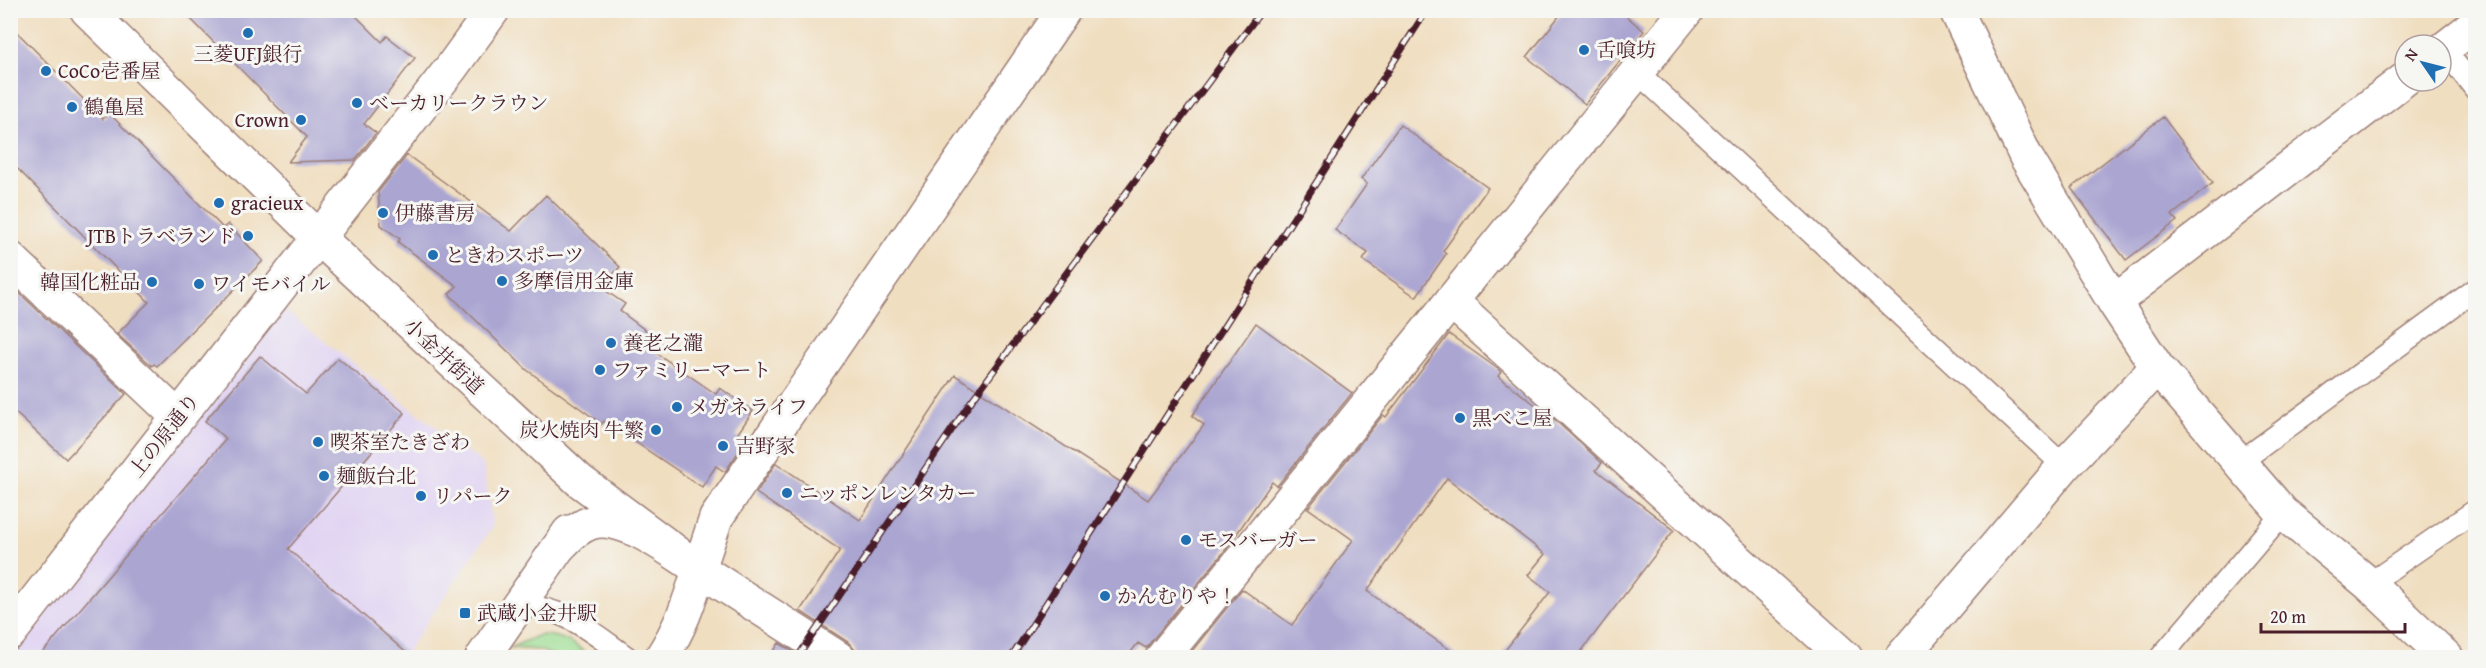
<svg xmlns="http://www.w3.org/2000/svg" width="2486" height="668" font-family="'Gentium Book Plus','Noto Serif JP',serif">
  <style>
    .built { fill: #e1d4f3 }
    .green { fill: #9cdd93; stroke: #737e5f; stroke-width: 1.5 }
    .building { fill: #aaa5d1 }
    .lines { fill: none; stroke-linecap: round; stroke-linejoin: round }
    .service-casing { stroke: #9d7e76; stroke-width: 24 }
    .minor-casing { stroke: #9d7e76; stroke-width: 36 }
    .tertiary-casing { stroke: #9d7e76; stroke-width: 36 }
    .primary-casing { stroke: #9d7e76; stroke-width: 36 }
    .service { stroke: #fff; stroke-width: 21 }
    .minor { stroke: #fff; stroke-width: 33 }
    .tertiary { stroke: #fff; stroke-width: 33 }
    .primary { stroke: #fff; stroke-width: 33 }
    .rail-casing { stroke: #4a1f2b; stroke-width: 7 }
    .rail { stroke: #f6f6f2; stroke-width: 4.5; stroke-dasharray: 14; stroke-linecap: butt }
    .poi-dot { fill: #1f6fb2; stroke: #f6f6f2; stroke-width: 2 }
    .labels { text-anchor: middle; stroke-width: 6; stroke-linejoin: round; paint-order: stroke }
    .poi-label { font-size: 20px; fill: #4a1f2b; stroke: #f6f6f2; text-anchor: start }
    .street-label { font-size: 20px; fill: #4a1f2b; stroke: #f6f6f2 }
  </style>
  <rect width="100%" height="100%" fill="#f6f6f2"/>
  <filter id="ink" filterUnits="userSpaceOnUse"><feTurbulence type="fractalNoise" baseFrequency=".0167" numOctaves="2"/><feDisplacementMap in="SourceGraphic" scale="12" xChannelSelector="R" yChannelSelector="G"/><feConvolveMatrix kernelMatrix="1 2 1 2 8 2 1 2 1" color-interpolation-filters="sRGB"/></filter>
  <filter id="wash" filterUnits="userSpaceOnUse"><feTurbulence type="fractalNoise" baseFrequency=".008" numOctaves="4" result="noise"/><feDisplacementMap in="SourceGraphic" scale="24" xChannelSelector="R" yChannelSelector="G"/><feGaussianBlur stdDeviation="1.35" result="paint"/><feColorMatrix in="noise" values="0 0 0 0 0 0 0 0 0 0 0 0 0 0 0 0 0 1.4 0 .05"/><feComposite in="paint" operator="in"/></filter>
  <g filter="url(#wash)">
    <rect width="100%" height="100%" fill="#f0dec0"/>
    <path class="built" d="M 274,302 L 483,464 L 493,526 L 403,657 L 11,658 L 10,640 Z"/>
    <path class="green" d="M 539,635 C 561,635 574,642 590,657 L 558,657 L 539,650 L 510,648 Z"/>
    <g id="blocks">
      <path class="building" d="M 182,10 L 350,10 L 382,42 L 387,36 L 415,58 L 364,124 L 376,133 L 355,160 L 288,162 L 307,137 Z
        M 1564,10 L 1619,10 L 1644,31 L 1585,104 L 1527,57 Z
        M 10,25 L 103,119 L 109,113 L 223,228 L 228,224 L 263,261 L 157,366 L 154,364 L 152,366 L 117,334 L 149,302 L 10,161 Z
        M 2163,117 L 2213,183 L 2172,215 L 2177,221 L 2126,260 L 2071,188 Z
        M 1400,125 L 1488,188 L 1443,251 L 1446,254 L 1416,297 L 1363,260 L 1368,253 L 1335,230 L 1367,184 L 1361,179 Z
        M 407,155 L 511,231 L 546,195 L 620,267 L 600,287 L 625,304 L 620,311 L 661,342 L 655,352 L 716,394 L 720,388 L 753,411 L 736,436 L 745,442 L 725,472 L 716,466 L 702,487 L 604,421 L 602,424 L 527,370 L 449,294 L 457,286 L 398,242 L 400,239 L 381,225 L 378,192 Z
        M 10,284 L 126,394 L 66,459 L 10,408 Z
        M 1256,323 L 1352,393 L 1277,486 L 1272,482 L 1227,548 L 1146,648 L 1138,643 L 1127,657 L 857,657 L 854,649 L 848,642 L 800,611 L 840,550 L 756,493 L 776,463 L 860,520 L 955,375 L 1148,500 L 1204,425 L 1192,416 Z
        M 1449,334 L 1498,369 L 1501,372 L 1498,376 L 1555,420 L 1602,463 L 1596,470 L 1674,530 L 1577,657 L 1500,657 L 1550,592 L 1528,575 L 1545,554 L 1447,478 L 1367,591 L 1460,657 L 1187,657 L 1242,589 L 1292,625 L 1353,540 L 1308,508 L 1383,415 L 1386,417 Z
        M 260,356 L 306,394 L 338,358 L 405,413 L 288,549 L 411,657 L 39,657 L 226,439 L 205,421 Z
        M 779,643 L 802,657 L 770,657 Z"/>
    </g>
  </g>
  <g filter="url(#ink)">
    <use href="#blocks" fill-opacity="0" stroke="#9d7e76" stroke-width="1.5"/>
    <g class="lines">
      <defs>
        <path id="service" d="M 2444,49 L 2476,90
          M 1637,72 L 2064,466
          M 2240,462 L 2476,289
          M 2369,584 L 2476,510
          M 518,606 C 561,604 594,634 628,658
          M 2160,658 L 2283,513"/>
        <path id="minor" d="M 1956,10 L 2026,157 L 2114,302 L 2157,367 L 2283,513 L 2369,584 L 2447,658
          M 2441,51 L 2476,24
          M 10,258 L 178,417
          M 1451,301 L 1846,658
          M 2114,302 L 2405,79
          M 699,569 L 716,518 L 1064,10
          M 10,633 L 451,68 L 493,10
          M 1162,658 L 1687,10
          M 1901,658 L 2064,466 L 2157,367"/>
        <path id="tertiary" d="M 557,549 C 567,539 576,528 590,523 C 623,512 672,552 699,569 C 690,601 680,629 661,658
          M 482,658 L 569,532"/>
        <path id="primary" d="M 87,10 L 318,237 L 580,481 L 699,569 L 838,658"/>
      </defs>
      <use href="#service" class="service-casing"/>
      <use href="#minor" class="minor-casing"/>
      <use href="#tertiary" class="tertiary-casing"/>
      <use href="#primary" class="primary-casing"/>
      <use href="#service" class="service"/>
      <use href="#minor" class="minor"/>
      <use href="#tertiary" class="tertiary"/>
      <use href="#primary" class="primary"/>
      <defs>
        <path id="rail" d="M 797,658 L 972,400 L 1262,10
          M 1011,658 L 1427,10"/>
      </defs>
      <use href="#rail" class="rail-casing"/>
      <use href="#rail" class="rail"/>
    </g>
  </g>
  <g class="poi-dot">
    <circle cx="248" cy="33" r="6"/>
    <circle cx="1584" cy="50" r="6"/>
    <circle cx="46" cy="71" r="6"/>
    <circle cx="357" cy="103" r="6"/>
    <circle cx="72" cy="107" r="6"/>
    <circle cx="301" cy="120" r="6"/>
    <circle cx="219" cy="203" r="6"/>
    <circle cx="383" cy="213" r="6"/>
    <circle cx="248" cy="236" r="6"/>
    <circle cx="433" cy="255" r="6"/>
    <circle cx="502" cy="281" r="6"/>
    <circle cx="152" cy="282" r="6"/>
    <circle cx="199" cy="284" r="6"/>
    <circle cx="611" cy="343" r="6"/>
    <circle cx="600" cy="370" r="6"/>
    <circle cx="677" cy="407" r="6"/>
    <circle cx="1460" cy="418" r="6"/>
    <circle cx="656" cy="430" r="6"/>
    <circle cx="318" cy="442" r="6"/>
    <circle cx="723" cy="446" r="6"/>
    <circle cx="324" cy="476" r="6"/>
    <circle cx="787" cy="493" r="6"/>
    <circle cx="421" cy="496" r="6"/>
    <circle cx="1186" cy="540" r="6"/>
    <circle cx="1105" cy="596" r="6"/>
    <rect x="459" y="607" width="12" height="12" rx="3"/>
  </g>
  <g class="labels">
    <g class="poi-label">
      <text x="1596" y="57">舌喰坊</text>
      <text x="248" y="61" text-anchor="middle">三菱UFJ銀行</text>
      <text x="58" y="78">CoCo壱番屋</text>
      <text x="369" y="110">ベーカリークラウン</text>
      <text x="84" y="114">鶴亀屋</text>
      <text x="289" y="127" text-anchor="end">Crown</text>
      <text x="231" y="210">gracieux</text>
      <text x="395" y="220">伊藤書房</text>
      <text x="236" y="243" text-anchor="end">JTBトラベランド</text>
      <text x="445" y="262">ときわスポーツ</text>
      <text x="514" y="288">多摩信用金庫</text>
      <text x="140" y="289" text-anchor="end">韓国化粧品</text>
      <text x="211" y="291">ワイモバイル</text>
      <text x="623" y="350">養老之瀧</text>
      <text x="612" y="377">ファミリーマート</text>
      <text x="689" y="414">メガネライフ</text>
      <text x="1472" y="425">黒べこ屋</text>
      <text x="644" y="437" text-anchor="end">炭火焼肉 牛繁</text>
      <text x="330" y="449">喫茶室たきざわ</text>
      <text x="735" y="453">吉野家</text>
      <text x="336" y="483">麺飯台北</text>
      <text x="799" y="500">ニッポンレンタカー</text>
      <text x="433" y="503">リパーク</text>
      <text x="1198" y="547">モスバーガー</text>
      <text x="1117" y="603">かんむりや！</text>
      <text x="477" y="620">武蔵小金井駅</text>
    </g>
    <g class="street-label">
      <text transform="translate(444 356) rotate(43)" y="7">小金井街道</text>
      <text transform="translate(164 435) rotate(-52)" y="7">上の原通り</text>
    </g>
  </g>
  <rect width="2486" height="668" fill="none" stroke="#f6f6f2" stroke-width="36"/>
  <g transform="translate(2423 63) rotate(305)"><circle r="28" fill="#f6f6f2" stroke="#b1a0a2" stroke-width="1.5"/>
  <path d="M0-4.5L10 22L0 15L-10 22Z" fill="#1f6fb2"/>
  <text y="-9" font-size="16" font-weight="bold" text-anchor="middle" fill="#4a1f2b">N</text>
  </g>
  <path d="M2261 623v9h144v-9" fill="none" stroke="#4a1f2b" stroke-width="3"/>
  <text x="2270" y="623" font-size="18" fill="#4a1f2b" stroke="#f6f6f2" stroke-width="4.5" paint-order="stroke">20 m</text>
</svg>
